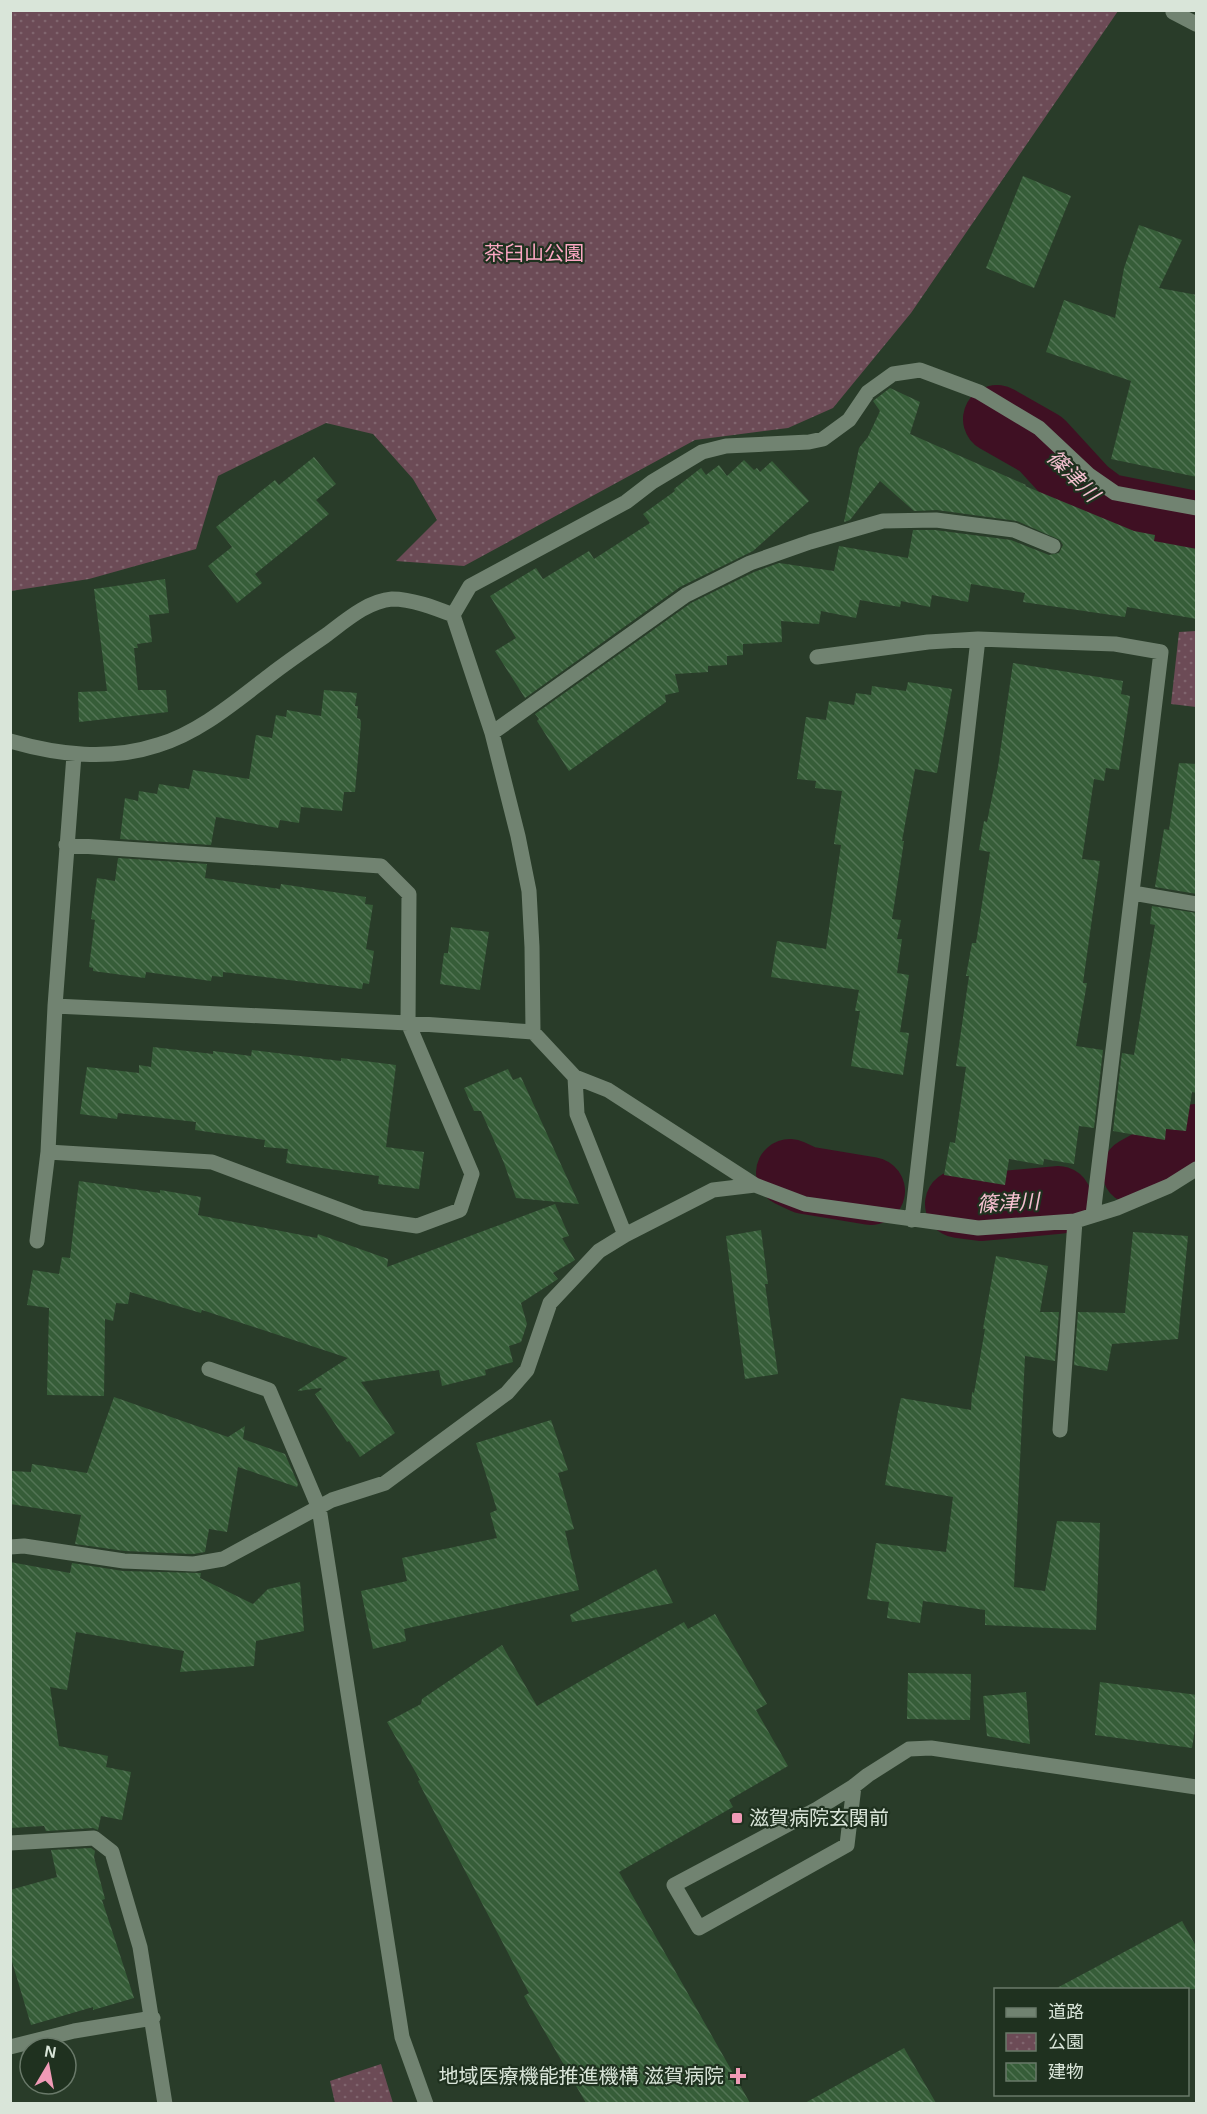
<svg xmlns="http://www.w3.org/2000/svg" width="1207" height="2114" font-family="Arial,'Noto Sans JP',sans-serif">
  <style>
    .park { fill: url(#park-dots) }
    .lines { fill: none; stroke-linecap: round; stroke-linejoin: round }
    .river { stroke: #3f1023; stroke-width: 68 }
    .building { fill: url(#building-back-hatch) }
    .minor { stroke: #718371; stroke-width: 15 }
    .poi-dot { fill: #f09ab6; stroke: #1f311f; stroke-width: 2 }
    .labels { text-anchor: middle; stroke-width: 4.5; stroke-linejoin: round; paint-order: stroke }
    .park-label { font-size: 20px; fill: #fda8c4; stroke: #1f311f }
    .poi-label { font-size: 20px; fill: #d9e5d9; stroke: #1f311f; text-anchor: start }
    .water-label { font-size: 21px; font-style: italic; fill: #f5c0d0; stroke: #1f311f }
  </style>
  <defs>
    <pattern id="park-dots" width="8" height="8" patternUnits="userSpaceOnUse" patternTransform="scale(1.5)"><rect width="8" height="8" fill="#6c4b56"/><path d="M2 2h.1M6 6h.1" fill="none" stroke="#80656e" stroke-width="1.8" stroke-linecap="round"/></pattern>
    <pattern id="building-back-hatch" width="6" height="6" patternUnits="userSpaceOnUse" patternTransform="scale(1.5)"><rect width="6" height="6" fill="#365d38"/><path d="M-1 5l2 2M0 0l6 6M5-1l2 2" fill="none" stroke="#527454"/></pattern>
  </defs>
  <rect width="100%" height="100%" fill="#293c29"/>
  <path class="park" d="M 11,10 L 1118,10 L 1118,11 L 911,313 L 833,408 L 788,428 L 695,440 L 464,566 L 396,561 L 437,520 L 413,479 L 373,434 L 326,423 L 218,476 L 196,549 L 89,579 L 11,591 Z
    M 1196,631 L 1196,707 L 1171,704 L 1179,632 Z
    M 381,2064 L 393,2103 L 335,2103 L 330,2081 Z"/>
  <g class="lines">
    <path class="river" d="M 997,419 L 1041,444 L 1085,492 L 1105,507 L 1190,524
      M 1136,1171 L 1196,1138
      M 790,1173 L 805,1180 L 871,1191
      M 959,1204 L 982,1207 L 1058,1200"/>
  </g>
  <path class="building" d="M 1023,176 L 1071,196 L 1034,288 L 986,268 Z
    M 1139,225 L 1182,240 L 1159,288 L 1197,295 L 1197,477 L 1111,459 L 1131,381 L 1046,352 L 1064,300 L 1115,318 L 1124,268 Z
    M 890,388 L 920,402 L 910,434 L 1026,485 L 1025,486 L 1134,531 L 1155,535 L 1154,541 L 1197,549 L 1197,619 L 1127,607 L 1125,617 L 1023,602 L 1025,593 L 971,584 L 968,602 L 932,595 L 930,607 L 901,601 L 900,607 L 860,600 L 856,618 L 821,611 L 819,624 L 781,621 L 782,642 L 743,644 L 743,655 L 727,656 L 727,665 L 708,666 L 708,672 L 675,674 L 679,692 L 665,695 L 666,702 L 569,771 L 537,721 L 539,719 L 535,714 L 691,603 L 754,572 L 779,563 L 834,571 L 839,546 L 908,558 L 913,530 L 935,530 L 1011,540 L 1049,555 L 1059,553 L 1063,545 L 1060,540 L 1017,521 L 937,510 L 914,511 L 880,481 L 850,520 L 844,522 L 859,448 L 868,437 L 880,411 L 873,401 Z
    M 314,457 L 336,484 L 316,500 L 329,514 L 255,574 L 262,583 L 237,603 L 208,566 L 232,547 L 216,527 L 275,480 L 279,485 Z
    M 744,460 L 754,470 L 757,468 L 760,472 L 772,461 L 809,501 L 753,551 L 680,587 L 525,698 L 495,651 L 516,638 L 490,596 L 536,568 L 543,579 L 589,551 L 594,559 L 650,523 L 643,514 L 675,491 L 674,489 L 701,468 L 706,475 L 719,465 L 727,476 Z
    M 165,579 L 169,613 L 149,615 L 152,642 L 137,644 L 138,648 L 134,648 L 138,690 L 166,690 L 168,712 L 79,722 L 78,692 L 107,691 L 94,589 Z
    M 1013,663 L 1123,681 L 1121,694 L 1130,696 L 1119,770 L 1106,768 L 1104,781 L 1094,779 L 1082,859 L 1100,861 L 1083,983 L 1087,983 L 1076,1046 L 1103,1050 L 1094,1128 L 1079,1126 L 1074,1164 L 1044,1159 L 1043,1165 L 1009,1159 L 1005,1185 L 944,1175 L 950,1142 L 955,1143 L 966,1067 L 956,1066 L 969,976 L 966,976 L 972,943 L 976,943 L 990,852 L 979,850 L 984,821 L 987,822 L 998,767 Z
    M 908,682 L 952,689 L 937,773 L 915,769 L 902,841 L 904,841 L 892,919 L 901,920 L 897,939 L 902,939 L 897,973 L 909,975 L 900,1032 L 909,1033 L 903,1075 L 851,1066 L 860,1011 L 855,1011 L 859,990 L 771,977 L 777,941 L 826,949 L 841,845 L 834,844 L 842,791 L 815,788 L 816,781 L 797,779 L 806,717 L 826,720 L 829,701 L 854,705 L 856,693 L 871,695 L 872,686 L 906,691 Z
    M 324,690 L 357,693 L 355,706 L 358,706 L 357,718 L 360,719 L 361,723 L 355,792 L 344,792 L 342,811 L 301,807 L 299,823 L 280,820 L 278,828 L 216,817 L 211,845 L 120,839 L 125,798 L 138,801 L 139,791 L 157,794 L 159,784 L 189,789 L 193,770 L 249,779 L 256,735 L 272,738 L 276,715 L 286,717 L 287,710 L 321,716 Z
    M 1179,763 L 1197,764 L 1197,894 L 1155,887 L 1164,829 L 1169,830 Z
    M 118,858 L 207,864 L 205,878 L 280,889 L 281,884 L 366,897 L 365,904 L 373,905 L 366,949 L 374,951 L 369,984 L 363,983 L 362,989 L 223,972 L 223,977 L 212,976 L 211,981 L 146,972 L 145,978 L 93,971 L 93,968 L 89,967 L 95,920 L 91,919 L 97,878 L 115,881 Z
    M 1152,906 L 1197,913 L 1197,1093 L 1192,1092 L 1186,1131 L 1166,1129 L 1165,1140 L 1113,1131 L 1122,1053 L 1134,1055 L 1155,925 L 1150,924 Z
    M 451,927 L 489,932 L 480,990 L 440,984 L 444,953 L 448,953 Z
    M 153,1047 L 213,1054 L 213,1051 L 251,1056 L 252,1050 L 341,1061 L 341,1058 L 396,1065 L 386,1147 L 424,1152 L 419,1189 L 378,1184 L 379,1176 L 286,1163 L 288,1149 L 264,1147 L 265,1140 L 195,1130 L 196,1122 L 118,1113 L 117,1119 L 80,1114 L 87,1067 L 139,1073 L 139,1065 L 151,1067 Z
    M 508,1069 L 513,1080 L 521,1077 L 579,1204 L 516,1198 L 504,1163 L 481,1111 L 474,1111 L 464,1088 Z
    M 79,1181 L 160,1193 L 160,1190 L 201,1197 L 198,1215 L 317,1238 L 318,1234 L 388,1259 L 387,1267 L 555,1204 L 569,1236 L 562,1238 L 575,1260 L 553,1273 L 558,1279 L 521,1303 L 527,1324 L 521,1342 L 509,1346 L 513,1362 L 485,1370 L 486,1375 L 442,1386 L 439,1370 L 361,1382 L 395,1433 L 360,1457 L 349,1441 L 347,1442 L 315,1394 L 322,1389 L 321,1388 L 297,1391 L 348,1358 L 202,1310 L 201,1313 L 130,1292 L 128,1304 L 116,1303 L 113,1321 L 105,1319 L 104,1396 L 47,1395 L 49,1308 L 27,1305 L 33,1270 L 59,1274 L 62,1257 L 70,1258 Z
    M 761,1230 L 768,1284 L 765,1284 L 778,1374 L 745,1379 L 726,1236 Z
    M 1133,1232 L 1188,1236 L 1178,1339 L 1112,1344 L 1107,1371 L 1074,1365 L 1078,1312 L 1125,1313 Z
    M 996,1256 L 1048,1266 L 1040,1312 L 1059,1312 L 1055,1361 L 1025,1356 L 1014,1587 L 1045,1591 L 1057,1521 L 1100,1523 L 1096,1630 L 985,1625 L 985,1610 L 923,1601 L 920,1623 L 887,1618 L 889,1602 L 867,1599 L 876,1543 L 946,1552 L 953,1497 L 885,1485 L 898,1411 L 901,1398 L 971,1410 L 972,1392 L 974,1393 L 985,1329 L 983,1329 Z
    M 114,1397 L 228,1437 L 245,1426 L 243,1439 L 285,1454 L 298,1484 L 297,1487 L 238,1467 L 227,1532 L 209,1529 L 205,1552 L 193,1554 L 125,1551 L 75,1544 L 81,1515 L 10,1504 L 10,1471 L 31,1472 L 32,1464 L 87,1473 Z
    M 551,1420 L 568,1470 L 558,1473 L 574,1529 L 565,1531 L 579,1590 L 404,1629 L 406,1641 L 373,1649 L 361,1591 L 407,1581 L 402,1558 L 497,1538 L 490,1513 L 497,1510 L 476,1443 Z
    M 10,1562 L 70,1573 L 72,1563 L 123,1571 L 201,1573 L 200,1578 L 253,1604 L 268,1589 L 300,1582 L 304,1631 L 256,1641 L 254,1666 L 180,1672 L 184,1651 L 76,1632 L 67,1690 L 50,1687 L 59,1746 L 108,1756 L 106,1767 L 131,1772 L 122,1820 L 101,1816 L 98,1830 L 93,1828 L 46,1831 L 44,1826 L 10,1828 Z
    M 656,1569 L 673,1603 L 572,1622 L 570,1615 Z
    M 715,1614 L 767,1704 L 756,1710 L 788,1766 L 729,1800 L 733,1807 L 619,1872 L 750,2103 L 586,2103 L 524,1996 L 529,1993 L 418,1781 L 420,1780 L 387,1722 L 421,1704 L 422,1699 L 502,1645 L 537,1706 L 684,1622 L 688,1629 Z
    M 908,1673 L 971,1674 L 970,1720 L 907,1719 Z
    M 1100,1682 L 1197,1695 L 1197,1716 L 1192,1748 L 1095,1735 Z
    M 1026,1692 L 1030,1744 L 987,1736 L 983,1696 Z
    M 91,1848 L 95,1851 L 94,1857 L 105,1899 L 102,1900 L 134,1998 L 93,2010 L 93,2007 L 31,2025 L 10,1955 L 10,1890 L 57,1877 L 51,1850 Z
    M 1182,1921 L 1197,1948 L 1197,1989 L 1055,1989 Z
    M 904,2048 L 936,2103 L 805,2103 Z"/>
  <g class="lines">
    <path class="minor" d="M 1173,12 L 1196,24
      M 453,615 L 470,586 L 626,502 L 652,482 L 702,452 L 726,446 L 809,442 L 823,439 L 849,420 L 868,392 L 893,374 L 920,370 L 979,392 L 1039,428 L 1089,475 L 1115,493 L 1196,508
      M 817,657 L 928,642 L 978,639
      M 492,733 L 686,595 L 750,563 L 810,542 L 883,521 L 936,520 L 1014,530 L 1053,546
      M 10,741 C 59,755 109,761 158,745 C 199,733 236,701 269,676 C 287,662 306,649 325,636 C 344,622 367,601 392,599 C 412,599 435,608 453,615 L 492,733 L 518,836 L 529,891 L 532,947 L 533,1032 L 575,1077 L 608,1090 L 755,1185 L 805,1204 L 978,1228 L 1075,1221 L 1117,1208 L 1169,1186 L 1196,1169
      M 1133,893 L 1196,904
      M 55,1006 L 408,1023 L 533,1032
      M 575,1077 L 577,1114 L 625,1235
      M 48,1152 L 212,1162 L 362,1218 L 417,1226 L 460,1210 L 472,1174 L 408,1023 L 409,894 L 381,866 L 66,845
      M 912,1220 L 978,639 L 1115,644 L 1161,652 L 1093,1215
      M 37,1241 L 48,1152 L 55,1006 L 74,755
      M 209,1369 L 269,1390 L 319,1508 L 402,2037 L 426,2104
      M 1060,1430 L 1075,1221
      M 10,1547 L 24,1546 L 124,1561 L 194,1564 L 223,1559 L 332,1500 L 385,1483 L 507,1393 L 527,1370 L 550,1303 L 599,1251 L 625,1235 L 713,1190 L 755,1185
      M 854,1786 L 817,1809 L 674,1885 L 699,1928 L 847,1845 L 854,1786 L 868,1775 L 909,1749 L 931,1748 L 1196,1787
      M 10,1843 L 94,1838 L 112,1852 L 140,1947 L 165,2104
      M 10,2047 L 74,2031 L 153,2018"/>
  </g>
  <g class="poi-dot">
    <rect x="731" y="1812" width="12" height="12" rx="3"/>
    <path d="M735 2067h6v6h6v6h-6v6h-6v-6h-6v-6h6z"/>
  </g>
  <g class="labels">
    <g class="park-label">
      <text x="534" y="260">茶臼山公園</text>
    </g>
    <g class="poi-label">
      <text x="749" y="1825">滋賀病院玄関前</text>
      <text x="724" y="2083" text-anchor="end">地域医療機能推進機構 滋賀病院</text>
    </g>
    <g class="water-label">
      <text transform="translate(1073 476) rotate(45)" y="7">篠津川</text>
      <text transform="translate(1008 1203) rotate(-3)" y="7">篠津川</text>
    </g>
  </g>
  <rect width="1207" height="2114" fill="none" stroke="#d9e5d9" stroke-width="24"/>
  <rect x="994" y="1988" width="195" height="108" fill="#1f311f" stroke="#697969" stroke-width="1.5"/>
  <rect x="1006" y="2008" width="30" height="9" fill="#718371" stroke="#697969" stroke-width="1.5"/>
  <text x="1048" y="2018" font-size="18" fill="#d9e5d9">道路</text>
  <rect x="1006" y="2033" width="30" height="18" fill="url(#park-dots)" stroke="#697969" stroke-width="1.5"/>
  <text x="1048" y="2048" font-size="18" fill="#d9e5d9">公園</text>
  <rect x="1006" y="2063" width="30" height="18" fill="url(#building-back-hatch)" stroke="#697969" stroke-width="1.5"/>
  <text x="1048" y="2078" font-size="18" fill="#d9e5d9">建物</text>
  <g transform="translate(48 2066) rotate(10)"><circle r="28" fill="#1f311f" stroke="#697969" stroke-width="1.5"/>
  <path d="M0-4.5L10 22L0 15L-10 22Z" fill="#f09ab6"/>
  <text y="-9" font-size="16" font-weight="bold" text-anchor="middle" fill="#d9e5d9">N</text>
  </g>
</svg>
